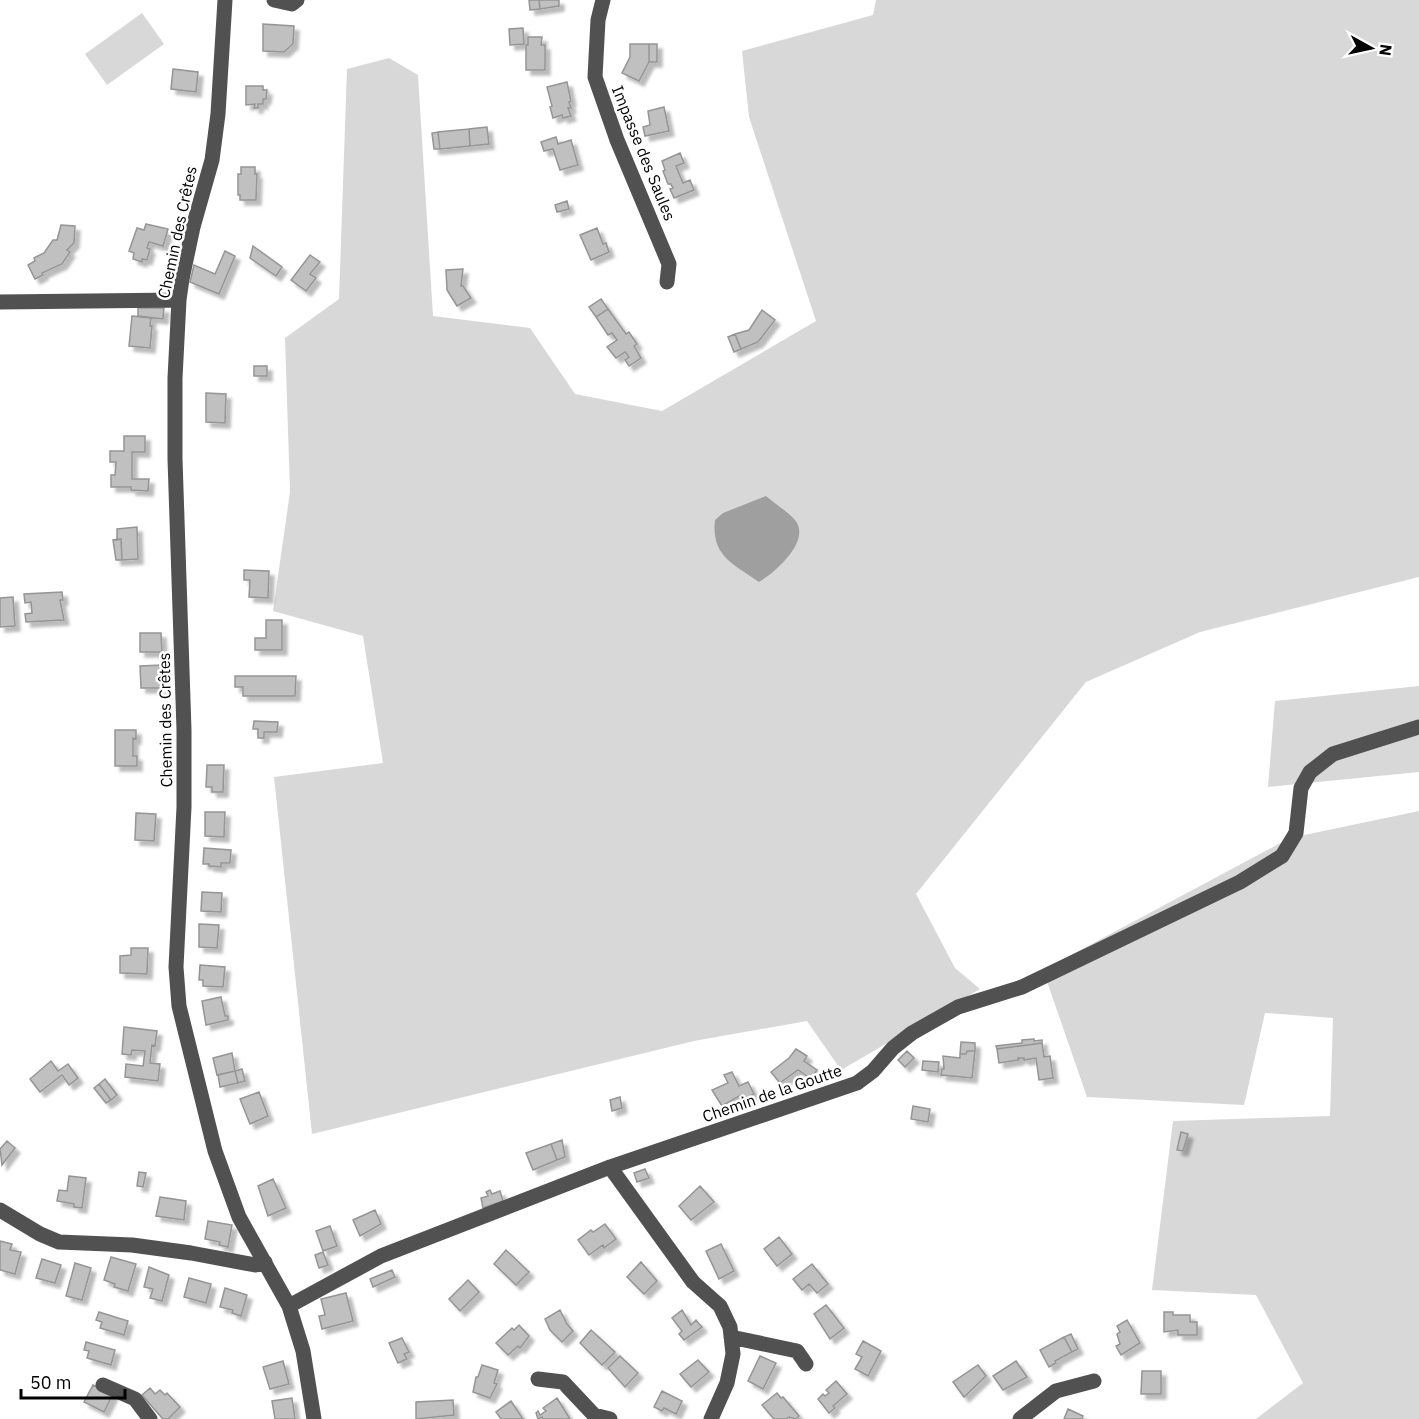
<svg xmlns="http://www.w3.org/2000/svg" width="1419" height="1419" font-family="'IBM Plex Sans',sans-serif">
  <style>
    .green { fill: #d8d8d8 }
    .water { fill: #9f9f9f }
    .building { fill: #c0c0c0; stroke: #959595; stroke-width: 1.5; filter: url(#shadow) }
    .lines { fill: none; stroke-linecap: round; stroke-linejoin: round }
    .minor { stroke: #515151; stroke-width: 15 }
    .labels { text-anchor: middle; stroke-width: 5; stroke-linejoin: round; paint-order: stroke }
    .street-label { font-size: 16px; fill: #000; stroke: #fff }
  </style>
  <defs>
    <filter id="shadow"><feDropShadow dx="5" dy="5" stdDeviation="1.5" flood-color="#0004"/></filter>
  </defs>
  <rect width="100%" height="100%" fill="#fff"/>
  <path class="green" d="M 876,0 L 1419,0 L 1419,577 L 1200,632 L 1086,682 L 916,894 L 955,968 L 980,989 L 841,1070 L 807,1021 L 694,1041 L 312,1134 L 274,777 L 383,763 L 363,636 L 273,611 L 290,492 L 285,338 L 339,299 L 347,69 L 389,58 L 418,75 L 433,316 L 530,328 L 575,394 L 662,411 L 816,321 L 749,117 L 742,51 L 873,15 Z
    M 142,13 L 164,44 L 107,85 L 85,54 Z
    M 1419,686 L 1419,772 L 1268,787 L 1275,701 Z
    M 1419,811 L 1419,1419 L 1256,1419 L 1303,1383 L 1256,1295 L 1152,1290 L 1173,1121 L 1330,1116 L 1333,1018 L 1265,1013 L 1244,1105 L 1087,1097 L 1043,970 L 1290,838 Z"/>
  <path class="water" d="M 766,496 C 775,504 787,511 795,520 C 812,541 774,573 759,582 C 733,564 711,556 715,520 L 723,513 Z"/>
  <path class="building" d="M 529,0 L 539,0 L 540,9 L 530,10 Z
    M 539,0 L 559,0 L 559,6 L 540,9 Z
    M 263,24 L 294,26 L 293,44 L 284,52 L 263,51 Z
    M 523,28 L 524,44 L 510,45 L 509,29 Z
    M 528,37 L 542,37 L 541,45 L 545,45 L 545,70 L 526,70 L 526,45 L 528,45 Z
    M 630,44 L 649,44 L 649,62 L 639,81 L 622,73 L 630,57 Z
    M 649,44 L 657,44 L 657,62 L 649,62 Z
    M 173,69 L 198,72 L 196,92 L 171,89 Z
    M 567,82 L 571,101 L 569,102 L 571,108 L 568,108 L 571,116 L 563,118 L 562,115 L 553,118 L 550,107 L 552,106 L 547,87 Z
    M 246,86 L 263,86 L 263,90 L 267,90 L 266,99 L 263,99 L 263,104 L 258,104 L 258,108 L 254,108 L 255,104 L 246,105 Z
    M 664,107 L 669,131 L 645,136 L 643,127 L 650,125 L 648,111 Z
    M 487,127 L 489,144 L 470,146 L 469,129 Z
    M 469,129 L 470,146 L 440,149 L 438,132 Z
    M 438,132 L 440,149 L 434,149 L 432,133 Z
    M 556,137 L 558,144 L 571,140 L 578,165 L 560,170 L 553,149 L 544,151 L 541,142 Z
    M 680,153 L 684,163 L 676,166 L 683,183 L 690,180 L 694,190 L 674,198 L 670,189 L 673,188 L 671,184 L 668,184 L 663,171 L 665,170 L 662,161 Z
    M 241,167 L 255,167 L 255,174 L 257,174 L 256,200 L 240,200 L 240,195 L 238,195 L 238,174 L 241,174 Z
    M 567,201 L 569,209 L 557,212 L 555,205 Z
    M 146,224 L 168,229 L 163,246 L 149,242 L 147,248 L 150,249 L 147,260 L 142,259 L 142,262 L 133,259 L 134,253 L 129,251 L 137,228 L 144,230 Z
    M 61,225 L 75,226 L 74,243 L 67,250 L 70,252 L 62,264 L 42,273 L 43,275 L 35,279 L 28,265 L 35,261 L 34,258 L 44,253 L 53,240 L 57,240 Z
    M 597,228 L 603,244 L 606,243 L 609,252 L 591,260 L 580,235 Z
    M 253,246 L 282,267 L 276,276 L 250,258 Z
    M 225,251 L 235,256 L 219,294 L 190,282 L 194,265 L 215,274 Z
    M 310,255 L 320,262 L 310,274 L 316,278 L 306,291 L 291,280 Z
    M 463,269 L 461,286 L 463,286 L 471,298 L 457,306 L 447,290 L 446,270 Z
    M 601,299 L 608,309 L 596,317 L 589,307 Z
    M 138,308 L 164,308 L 163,319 L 138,316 Z
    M 608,309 L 626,334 L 629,332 L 637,344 L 634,346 L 641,358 L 629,366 L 625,360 L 629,357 L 625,352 L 616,358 L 607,347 L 617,340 L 612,333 L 608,335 L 596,317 Z
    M 762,310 L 775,320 L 758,342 L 741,349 L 735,334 L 749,330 Z
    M 132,316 L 151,318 L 150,326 L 152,326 L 150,348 L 129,346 Z
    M 735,334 L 741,349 L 734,352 L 728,337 Z
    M 254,366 L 267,366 L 267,376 L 254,376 Z
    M 206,393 L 226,394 L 225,423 L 206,422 Z
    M 124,436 L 145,436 L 145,452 L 132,452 L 132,479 L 149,479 L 148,491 L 131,490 L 131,487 L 111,487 L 111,475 L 115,475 L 116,462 L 110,462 L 110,451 L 124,451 Z
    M 137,527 L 138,559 L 122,560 L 121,539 L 117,540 L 117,529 Z
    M 121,539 L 122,560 L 116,560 L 113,540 Z
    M 244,570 L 269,571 L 268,598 L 249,597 L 250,580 L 244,580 Z
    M 62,592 L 63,600 L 60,600 L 64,620 L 26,622 L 25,614 L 32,613 L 31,602 L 25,603 L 24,594 Z
    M 13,597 L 15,626 L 0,627 L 0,598 Z
    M 266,620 L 282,620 L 282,650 L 255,650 L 255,638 L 266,638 Z
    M 140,633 L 161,633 L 162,652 L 140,652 Z
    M 162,665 L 163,688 L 141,688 L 140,666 Z
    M 235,676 L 296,676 L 295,696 L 243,696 L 243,687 L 235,687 Z
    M 254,721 L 278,722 L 277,732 L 264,732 L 264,738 L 258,738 L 258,729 L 253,729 Z
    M 115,730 L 136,730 L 136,739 L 133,738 L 133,756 L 137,756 L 137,766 L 115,766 Z
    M 207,765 L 224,765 L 223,792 L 212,792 L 212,787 L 206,787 Z
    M 205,812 L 225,812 L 224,837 L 205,836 Z
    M 136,813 L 156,814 L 154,841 L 135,840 Z
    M 204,848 L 231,850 L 230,863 L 221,863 L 221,867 L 209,866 L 209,864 L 203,864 Z
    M 202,892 L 222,893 L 221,912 L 201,911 Z
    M 199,924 L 219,925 L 217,948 L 199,947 Z
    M 131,948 L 148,948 L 147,974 L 120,973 L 120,956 L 131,955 Z
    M 200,965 L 225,967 L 223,987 L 203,986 L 203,980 L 199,980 Z
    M 221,997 L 225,1016 L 228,1016 L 228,1020 L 206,1025 L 202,1001 Z
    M 124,1027 L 157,1031 L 155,1046 L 152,1045 L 150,1063 L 160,1064 L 158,1081 L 125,1077 L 126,1064 L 143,1066 L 145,1051 L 132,1050 L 131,1055 L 122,1054 Z
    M 1034,1039 L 1034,1041 L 1042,1040 L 1042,1043 L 997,1049 L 996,1046 L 1022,1043 L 1022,1040 Z
    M 961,1042 L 975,1043 L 975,1051 L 967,1051 L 966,1054 L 960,1054 Z
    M 1042,1043 L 1044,1057 L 1050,1056 L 1053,1078 L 1039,1080 L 1036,1058 L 1024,1060 L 1024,1058 L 1018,1058 L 1019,1060 L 999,1063 L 997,1049 Z
    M 796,1049 L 807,1056 L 804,1061 L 817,1070 L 811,1079 L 798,1070 L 780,1083 L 771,1072 L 789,1058 Z
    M 907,1051 L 914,1058 L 905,1067 L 898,1060 Z
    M 967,1051 L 975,1051 L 972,1078 L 941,1075 L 942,1069 L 944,1069 L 943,1056 L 960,1058 L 960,1054 L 966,1054 Z
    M 232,1053 L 235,1071 L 217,1075 L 213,1058 Z
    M 51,1061 L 58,1071 L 68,1064 L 78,1078 L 69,1085 L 62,1075 L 40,1092 L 30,1079 Z
    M 923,1061 L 939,1062 L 938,1072 L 922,1070 Z
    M 242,1069 L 245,1081 L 238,1083 L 235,1071 Z
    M 235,1071 L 238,1083 L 220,1087 L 218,1075 Z
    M 732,1072 L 739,1086 L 748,1082 L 754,1094 L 743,1099 L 741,1095 L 722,1106 L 712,1090 L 728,1083 L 724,1075 Z
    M 105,1079 L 117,1095 L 111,1100 L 99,1084 Z
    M 99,1084 L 111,1100 L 106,1103 L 94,1088 Z
    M 259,1092 L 268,1116 L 250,1124 L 240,1099 Z
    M 620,1097 L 622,1108 L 612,1111 L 610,1100 Z
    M 913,1106 L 930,1109 L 928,1122 L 911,1119 Z
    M 1181,1132 L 1188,1134 L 1183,1151 L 1177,1150 Z
    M 562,1140 L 565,1157 L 557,1160 L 551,1144 Z
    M 7,1141 L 15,1148 L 2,1165 L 0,1149 Z
    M 551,1144 L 557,1160 L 533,1170 L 526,1153 Z
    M 645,1169 L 649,1178 L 637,1182 L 634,1173 Z
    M 139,1172 L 146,1173 L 143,1187 L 137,1186 Z
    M 69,1176 L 86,1178 L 82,1208 L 74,1207 L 74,1204 L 57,1201 L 59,1190 L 67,1191 Z
    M 273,1179 L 286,1208 L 268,1216 L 258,1186 Z
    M 700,1186 L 714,1202 L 691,1220 L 679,1206 Z
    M 490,1190 L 492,1194 L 500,1191 L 503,1201 L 483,1208 L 481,1198 L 488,1196 L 486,1192 Z
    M 160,1197 L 186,1201 L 184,1220 L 156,1216 Z
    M 375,1210 L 381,1224 L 360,1236 L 353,1220 Z
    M 208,1221 L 232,1225 L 228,1247 L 219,1245 L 220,1242 L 205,1239 Z
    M 605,1224 L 616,1239 L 604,1248 L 603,1245 L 589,1255 L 578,1240 L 591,1230 L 593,1232 Z
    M 330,1226 L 337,1246 L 323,1251 L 316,1231 Z
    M 779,1237 L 792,1254 L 777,1266 L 764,1249 Z
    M 0,1241 L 12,1244 L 10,1250 L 21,1252 L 15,1274 L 0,1270 Z
    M 721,1244 L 734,1271 L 719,1279 L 706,1251 Z
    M 506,1250 L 529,1272 L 516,1285 L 494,1264 Z
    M 323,1252 L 328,1265 L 319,1268 L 315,1255 Z
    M 111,1257 L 136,1264 L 128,1291 L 114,1287 L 115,1284 L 104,1280 Z
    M 42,1259 L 61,1265 L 55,1283 L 36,1278 Z
    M 641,1262 L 657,1281 L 644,1294 L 627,1277 Z
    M 75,1263 L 91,1268 L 82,1300 L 66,1296 Z
    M 812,1264 L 828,1284 L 817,1293 L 809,1284 L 802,1290 L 793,1279 Z
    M 149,1267 L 169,1275 L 162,1301 L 150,1298 L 153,1289 L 144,1287 Z
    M 392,1270 L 395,1277 L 373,1287 L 370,1279 Z
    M 189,1278 L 211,1284 L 206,1303 L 184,1297 Z
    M 468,1280 L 479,1292 L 460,1311 L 449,1299 Z
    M 225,1288 L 247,1295 L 241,1316 L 232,1313 L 233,1310 L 220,1307 Z
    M 346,1293 L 353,1321 L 322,1329 L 319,1316 L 325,1315 L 321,1299 Z
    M 826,1305 L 844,1328 L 830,1339 L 814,1314 Z
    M 560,1310 L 567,1324 L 573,1331 L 562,1342 L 550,1330 L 545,1319 Z
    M 682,1310 L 691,1325 L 696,1320 L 702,1327 L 684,1340 L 679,1334 L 682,1331 L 672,1318 Z
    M 99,1312 L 128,1321 L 124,1335 L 100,1328 L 102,1322 L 96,1320 Z
    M 1164,1312 L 1173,1312 L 1173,1315 L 1190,1315 L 1190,1322 L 1197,1322 L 1197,1335 L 1178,1335 L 1178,1330 L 1164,1332 Z
    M 1127,1320 L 1140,1343 L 1121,1355 L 1116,1346 L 1120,1344 L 1117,1334 L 1120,1332 L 1117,1326 Z
    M 519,1325 L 529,1336 L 520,1348 L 518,1346 L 508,1355 L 496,1343 L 512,1328 L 514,1330 Z
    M 591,1330 L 615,1352 L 602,1365 L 580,1343 Z
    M 1071,1334 L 1078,1349 L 1072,1352 L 1064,1337 Z
    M 1064,1337 L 1072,1352 L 1055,1361 L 1056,1363 L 1049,1367 L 1040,1350 Z
    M 402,1338 L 409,1352 L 404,1354 L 407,1359 L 398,1363 L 389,1343 Z
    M 863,1341 L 881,1351 L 868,1376 L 855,1369 L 862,1357 L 856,1354 Z
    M 86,1342 L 115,1350 L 111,1365 L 87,1358 L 89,1351 L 84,1350 Z
    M 620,1356 L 638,1373 L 625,1387 L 608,1368 Z
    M 760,1356 L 776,1363 L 763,1389 L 748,1381 Z
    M 698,1360 L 709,1372 L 691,1387 L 680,1374 Z
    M 283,1361 L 289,1384 L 270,1389 L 263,1367 Z
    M 1016,1361 L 1027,1377 L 1003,1390 L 993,1376 Z
    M 482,1365 L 498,1370 L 494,1383 L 497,1384 L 490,1398 L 473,1392 L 476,1377 L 478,1377 Z
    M 978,1365 L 986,1376 L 964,1397 L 953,1382 Z
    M 1142,1371 L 1161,1371 L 1161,1394 L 1141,1394 Z
    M 836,1381 L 847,1394 L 833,1406 L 835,1408 L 829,1413 L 818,1399 L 823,1394 L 825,1396 L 829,1393 L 826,1390 Z
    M 93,1385 L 113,1394 L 104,1412 L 84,1402 Z
    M 150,1388 L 155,1394 L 160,1390 L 165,1395 L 167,1393 L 180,1407 L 168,1419 L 163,1419 L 142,1395 Z
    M 662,1391 L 682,1401 L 676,1414 L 664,1408 L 662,1411 L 654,1407 Z
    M 777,1393 L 781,1398 L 783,1397 L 799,1416 L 796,1419 L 789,1417 L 786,1419 L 774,1419 L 762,1405 Z
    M 292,1398 L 295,1419 L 275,1419 L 272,1401 Z
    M 557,1398 L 570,1419 L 543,1419 L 542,1417 L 538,1419 L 536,1413 L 538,1411 L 540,1415 L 546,1411 L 543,1408 Z
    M 453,1400 L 454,1415 L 416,1419 L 416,1402 Z
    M 511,1401 L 523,1419 L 501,1419 L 496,1412 Z
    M 1068,1409 L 1083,1416 L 1082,1419 L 1064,1419 Z"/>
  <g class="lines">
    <path class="minor" d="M 225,0 L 218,114 L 212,160 L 193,227 L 182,279 L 179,300 L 175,378 L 175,459 L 184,730 L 184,807 L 176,967 L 179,1006 L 215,1151 L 239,1217 L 289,1306 L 303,1351 L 314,1419
      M 274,0 L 292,4 L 297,0
      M 603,0 L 598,20 L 595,77 L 617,140 L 669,264 L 667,282
      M 0,302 L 179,300
      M 610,1167 L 693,1282 L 720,1306 L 730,1327 L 733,1354 L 727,1383 L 711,1419
      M 0,1210 L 40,1234 L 59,1242 L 132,1245 L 191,1253 L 255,1265 L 265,1262
      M 289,1306 L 381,1256 L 610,1167 L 857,1083 L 873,1071 L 893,1048 L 912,1033 L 958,1007 L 1022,987 L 1240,882 L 1282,856 L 1296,833 L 1301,788 L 1310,772 L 1333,754 L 1419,727
      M 731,1337 L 797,1351 L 806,1364
      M 538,1379 L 563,1382 L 594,1415 L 610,1419
      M 103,1385 L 135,1399 L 150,1419
      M 1020,1419 L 1056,1391 L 1094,1381"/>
  </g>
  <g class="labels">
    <g class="street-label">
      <text transform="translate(644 153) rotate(68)" y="6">Impasse des Saules</text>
      <text transform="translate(177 232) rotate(-78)" y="6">Chemin des Crêtes</text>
      <text transform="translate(165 720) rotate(-91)" y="6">Chemin des Crêtes</text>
      <text transform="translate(772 1093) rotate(-19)" y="6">Chemin de la Goutte</text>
    </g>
  </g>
  <g transform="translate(1371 48) rotate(98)" stroke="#ffffff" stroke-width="4.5" paint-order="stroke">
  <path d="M0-4.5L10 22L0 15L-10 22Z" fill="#000000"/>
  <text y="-9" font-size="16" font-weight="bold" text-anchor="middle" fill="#000000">N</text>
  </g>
  <path d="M21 1389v9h104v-9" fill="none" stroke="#000000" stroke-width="3"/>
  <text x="30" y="1389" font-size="18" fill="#000000" stroke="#ffffff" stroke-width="4.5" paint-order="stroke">50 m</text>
</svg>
